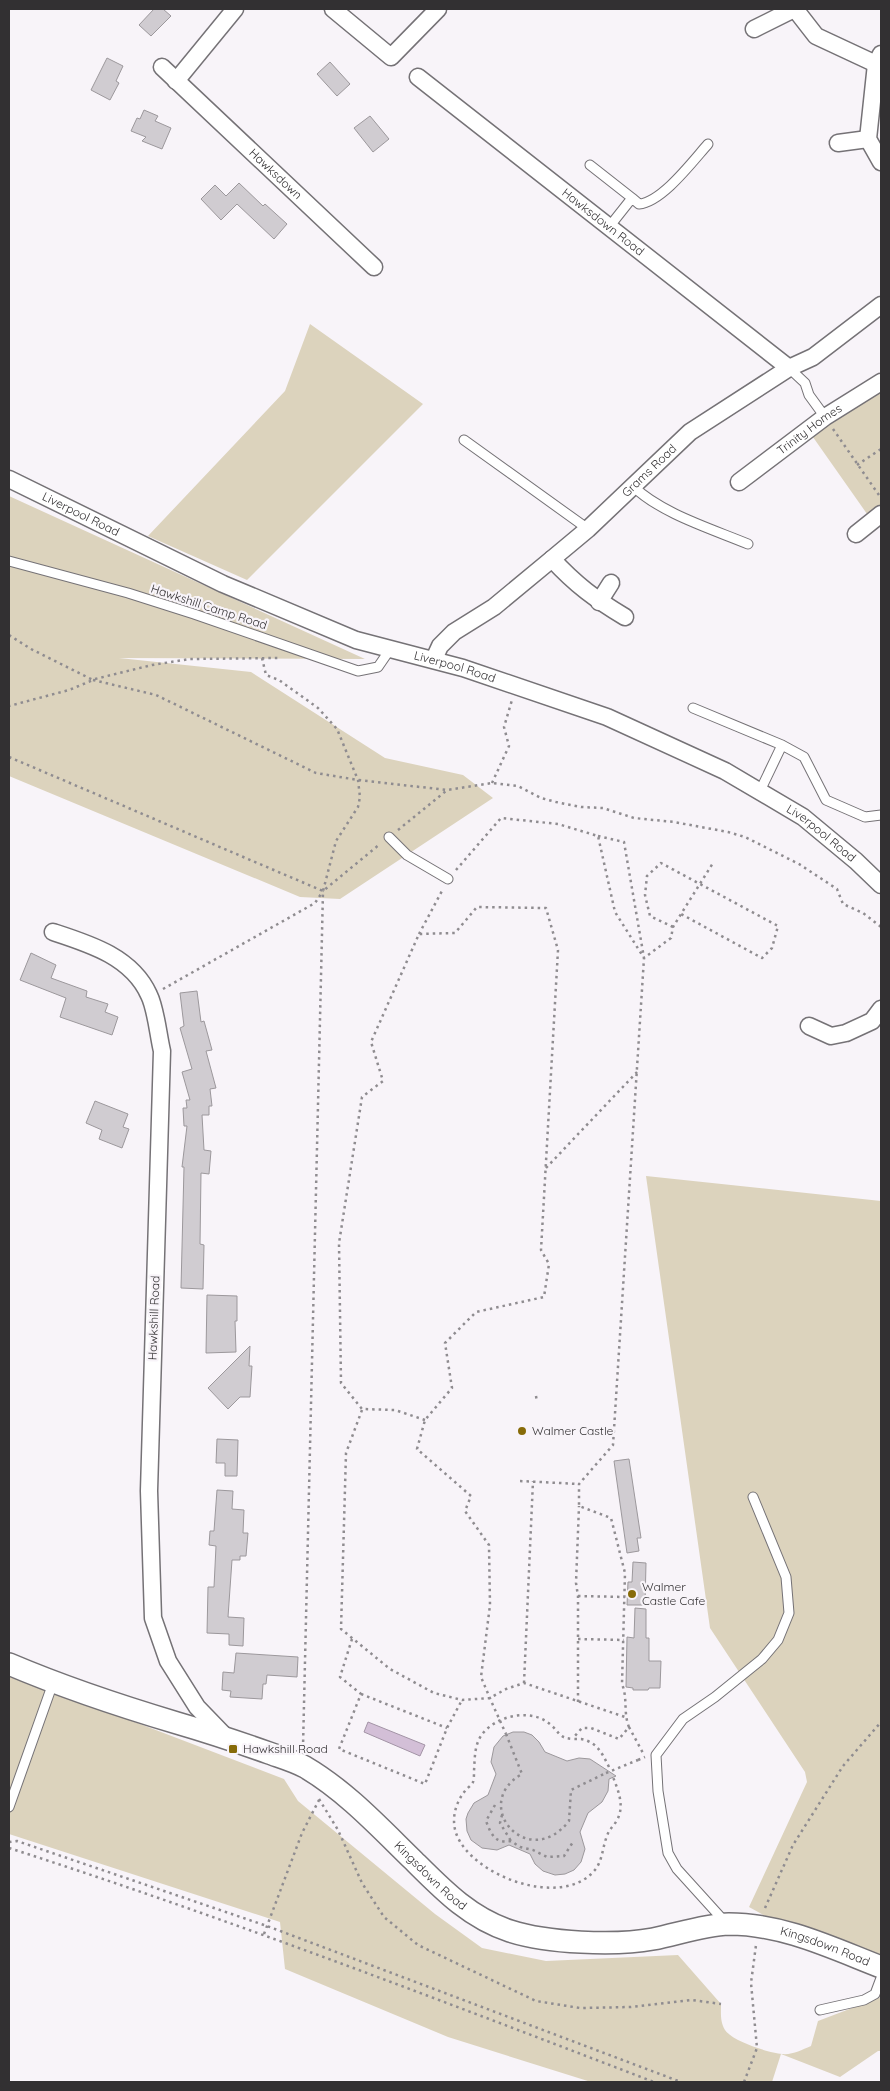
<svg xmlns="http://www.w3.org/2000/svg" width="890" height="2091" font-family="Quicksand,sans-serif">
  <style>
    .green { fill: #dcd3bd }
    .water { fill: #d3bfd7; stroke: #a394a6 }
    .building { fill: #d0ccd1; stroke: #9c989c }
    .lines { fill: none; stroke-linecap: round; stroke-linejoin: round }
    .service-casing { stroke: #757276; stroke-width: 11 }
    .minor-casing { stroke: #757276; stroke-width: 19 }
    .tertiary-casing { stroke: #757276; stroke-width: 24 }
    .path { stroke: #8f8c90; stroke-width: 2.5; stroke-dasharray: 2.5 4; stroke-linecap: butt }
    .service { stroke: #fff; stroke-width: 9 }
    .minor { stroke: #fff; stroke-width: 16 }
    .tertiary { stroke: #fff; stroke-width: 21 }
    .path-bridge { stroke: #8f8c90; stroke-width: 2.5; stroke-dasharray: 2.5 4; stroke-linecap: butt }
    .poi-dot { fill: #876b08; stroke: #f8f4f9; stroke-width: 2 }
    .labels { text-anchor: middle; stroke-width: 4.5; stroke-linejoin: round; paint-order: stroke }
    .street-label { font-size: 12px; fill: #323032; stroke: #f8f4f9 }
    .poi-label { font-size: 12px; fill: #323032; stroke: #f8f4f9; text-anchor: start }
  </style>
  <rect width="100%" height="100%" fill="#f8f4f9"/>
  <path class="green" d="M 310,324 L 423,404 L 247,580 L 148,536 L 285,391 Z
    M 881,382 L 881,514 L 872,521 L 808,430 Z
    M 9,496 L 365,659 L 119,658 L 251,672 L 385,758 L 463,775 L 493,798 L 340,899 L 300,897 L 9,776 Z
    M 646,1176 L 881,1201 L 881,1960 L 769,1918 L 749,1907 L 807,1782 L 805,1772 L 710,1628 Z
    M 9,1674 L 284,1779 L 298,1801 L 435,1914 L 482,1948 L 546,1961 L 678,1955 L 721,2004 C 721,2014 720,2021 725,2030 C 732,2041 769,2053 782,2054 C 793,2055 801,2050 811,2046 L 818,2021 L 881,1997 L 881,2051 L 878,2051 L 840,2077 L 781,2054 L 772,2082 L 591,2082 L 448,2037 L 285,1969 L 280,1922 L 9,1834 Z"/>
  <path class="water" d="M 368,1722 L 425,1745 L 420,1756 L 364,1732 Z"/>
  <path class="building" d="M 154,9 L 163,9 L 171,16 L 151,36 L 139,25 Z
    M 107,58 L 123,66 L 116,81 L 119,83 L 110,100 L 91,90 Z
    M 330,62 L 350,84 L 337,96 L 317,74 Z
    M 144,110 L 158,116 L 155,121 L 171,128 L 162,149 L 142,141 L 146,137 L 131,131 L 137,118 L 140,119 Z
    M 370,116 L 389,139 L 373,152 L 354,128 Z
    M 239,183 L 263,206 L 265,204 L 287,224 L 274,239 L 237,204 L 221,220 L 201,199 L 215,185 L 226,196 Z
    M 31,953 L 56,965 L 51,978 L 87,991 L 86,997 L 108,1004 L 105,1012 L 118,1017 L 112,1035 L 60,1017 L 66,998 L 20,980 Z
    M 197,991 L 201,1022 L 204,1021 L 212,1050 L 206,1051 L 216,1088 L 210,1089 L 212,1106 L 209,1106 L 209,1115 L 202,1115 L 204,1150 L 211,1151 L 209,1174 L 201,1173 L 200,1244 L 204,1245 L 203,1289 L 181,1288 L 184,1167 L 182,1167 L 187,1126 L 184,1126 L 183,1108 L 187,1108 L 186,1100 L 190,1100 L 182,1072 L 192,1069 L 180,1028 L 184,1026 L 180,993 Z
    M 95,1101 L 128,1114 L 123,1127 L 129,1129 L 122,1148 L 99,1139 L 102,1130 L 86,1123 Z
    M 207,1295 L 237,1296 L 237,1321 L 235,1321 L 236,1352 L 206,1353 Z
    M 250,1346 L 249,1366 L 252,1366 L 250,1397 L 240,1397 L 228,1409 L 208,1388 Z
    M 217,1439 L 238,1440 L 237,1476 L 225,1476 L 225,1463 L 216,1463 Z
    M 629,1459 L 641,1538 L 637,1538 L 639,1551 L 627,1553 L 614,1461 Z
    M 217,1490 L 233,1491 L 232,1509 L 244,1510 L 243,1533 L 248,1533 L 246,1556 L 240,1556 L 240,1560 L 232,1560 L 228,1617 L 244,1618 L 243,1646 L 229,1645 L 229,1634 L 207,1633 L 208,1587 L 214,1587 L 216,1546 L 209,1545 L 210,1531 L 214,1531 Z
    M 633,1562 L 646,1563 L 645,1605 L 627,1605 L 628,1582 L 632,1582 Z
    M 635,1608 L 646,1609 L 646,1638 L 649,1638 L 649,1661 L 661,1661 L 660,1688 L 649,1688 L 648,1690 L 633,1690 L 633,1688 L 626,1687 L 627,1637 L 634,1638 Z
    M 236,1653 L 298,1657 L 297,1677 L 267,1675 L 266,1684 L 263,1684 L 262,1699 L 230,1697 L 231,1691 L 222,1690 L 223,1672 L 234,1673 Z
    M 513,1732 L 524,1732 L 532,1735 L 539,1742 L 545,1752 L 567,1761 L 579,1758 L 590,1759 L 616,1776 L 609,1779 L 608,1791 L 602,1802 L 588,1813 L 580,1832 L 585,1849 L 581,1862 L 574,1870 L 565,1874 L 555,1875 L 543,1871 L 535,1864 L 530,1854 L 509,1845 L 497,1850 L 482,1848 L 471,1840 L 467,1831 L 466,1819 L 468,1813 L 474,1803 L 488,1795 L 496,1774 L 491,1762 L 494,1747 L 503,1736 Z"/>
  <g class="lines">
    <defs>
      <path id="service" d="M 590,165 L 632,198
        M 609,227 L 632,198 L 639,204 C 662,202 692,162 708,144
        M 789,368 L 805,383 L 809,395 L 825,417
        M 464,440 L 588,529
        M 633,486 C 660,513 712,529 748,544
        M 9,561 L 128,593 L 194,614 L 358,671 L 378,667 L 391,648
        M 693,708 L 782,745 L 804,757 L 826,800 L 865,817 L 881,815
        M 760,791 L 782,745
        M 389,837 L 407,855 L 448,879
        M 9,1807 L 53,1683
        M 725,1922 L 677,1869 L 668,1853 L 658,1791 L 656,1755 L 683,1719 L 715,1697 L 762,1659 L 778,1640 L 789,1613 L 786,1577 L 753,1497
        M 820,2010 L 864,2000 L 875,1994 L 881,1978"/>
      <g id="minor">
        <path d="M 333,9 L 391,57 L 438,9"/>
        <path d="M 795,9 L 816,36 L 876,64"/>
        <path d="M 754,29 L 794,9"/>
        <path d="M 881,54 L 876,64 L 868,139 L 881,162"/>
        <path id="s1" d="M 162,67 L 374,267"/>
        <path id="s2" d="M 418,77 L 789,368"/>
        <path d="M 176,81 L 235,9"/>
        <path d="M 838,143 L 868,139"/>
        <path id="s3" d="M 9,479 L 223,584 L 356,640 L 463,668 L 607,717 L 725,771 L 803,817 L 856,861 L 881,885"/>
        <path id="s4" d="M 739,482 L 825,417 L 881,382"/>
        <path d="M 856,534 L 881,514"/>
        <path d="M 552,559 C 576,585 595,599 625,617"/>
        <path d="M 599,602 L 611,583"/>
        <path id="s5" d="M 434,659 L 440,646 L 454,632 L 494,607 L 552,559 L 588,529 L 690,432 L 789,368 L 813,357 L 881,305"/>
        <path d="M 53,932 C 90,944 132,957 149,995 C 156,1009 158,1034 162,1051 L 149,1491 L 153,1618 L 168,1661 L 197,1707 L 226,1737"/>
        <path d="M 809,1026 L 831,1036 L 846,1033 L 872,1021 L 881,1009"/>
      </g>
      <g id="tertiary">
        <path id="s6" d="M 9,1664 C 63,1687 120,1706 177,1723 C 208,1732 238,1742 269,1753 C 280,1757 294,1761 305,1767 C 346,1791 380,1828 414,1861 C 443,1890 470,1918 510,1931 C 547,1943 615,1946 653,1939 C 678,1934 704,1925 729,1924 C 783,1924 832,1948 881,1967"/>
      </g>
    </defs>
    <use href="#service" class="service-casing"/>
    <use href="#minor" class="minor-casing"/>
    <use href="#tertiary" class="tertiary-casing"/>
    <path class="path" d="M 833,429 L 881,498
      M 857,465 L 881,449
      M 9,635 L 31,649 L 93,680 L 69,690 L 9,706
      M 262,658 L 266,675 L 279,680 L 318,708 L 337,729 L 358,780 L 360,797 L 358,807 L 336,841 L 323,891 L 303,1747
      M 95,679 L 152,665 L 190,659 L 279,658
      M 93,680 L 156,695 L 316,773 L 358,780 L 447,790 L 492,783 L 518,786 L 541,798 L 556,802 L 581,807 L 603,808 L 634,818 L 674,822 L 728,832 L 745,837 L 799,864 L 837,889 L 843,904 L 863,913 L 881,927
      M 9,757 L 323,891 L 380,844
      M 492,783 L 509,746 L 504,727 L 512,700
      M 398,830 L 446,791
      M 598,836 L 624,842 L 644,958 L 671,938 L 673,927 L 681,914
      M 456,870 L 501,818 L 558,824 L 598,836 L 615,912 L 644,958 L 613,1445 L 579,1484 L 579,1506 L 611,1518 L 625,1573 L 622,1684 C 628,1699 623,1712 629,1727 L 619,1739 L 591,1728 L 582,1728 L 573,1738
      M 673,927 L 650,916 L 645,895 L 647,876 L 661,863 C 700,884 739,905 778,926 L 772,948 L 762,958 L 681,914 L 713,863
      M 419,934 L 443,889
      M 163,989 L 315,903 L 323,891
      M 546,1168 L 637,1072
      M 536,1396 L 537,1402
      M 362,1410 L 346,1453 L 341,1629 L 390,1669 L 434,1693 L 462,1700 L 490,1698 L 506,1689 L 524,1683 L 625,1717
      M 425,1420 L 395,1410 L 362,1409 L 341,1383 L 339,1243 L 362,1097 L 383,1081 L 371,1042 L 419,934 L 455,933 L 477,907 L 546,908 L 558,950 L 541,1250 L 549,1264 L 544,1297 L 476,1312 L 445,1343 L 452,1388 L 425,1420 L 417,1449 L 471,1496 L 465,1511 L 489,1545 L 490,1605 L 481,1677 L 492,1703
      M 520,1481 L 579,1484
      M 578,1596 L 625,1597
      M 352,1639 L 340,1677 L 361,1694 L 339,1749 L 425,1784 L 447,1728 L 462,1700
      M 578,1639 L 624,1640
      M 524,1683 L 533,1481
      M 361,1694 L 447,1728
      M 578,1702 L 578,1596 L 576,1583 L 579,1506
      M 629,1727 L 644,1755
      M 506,1734 L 522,1774 C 469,1804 528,1873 569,1821 L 571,1790 L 606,1773
      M 638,1760 L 645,1757
      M 609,1767 C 602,1753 597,1742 581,1739 C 576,1739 570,1739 566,1738 C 559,1736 557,1730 552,1726 C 534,1708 500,1714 484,1732 C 474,1743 475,1757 474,1771 C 474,1774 474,1780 473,1782 C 472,1785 467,1788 465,1791 C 456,1802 451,1818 456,1833 C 471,1876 561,1909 594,1871 C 603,1861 602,1848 607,1836 C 609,1829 614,1826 617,1820 C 625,1806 618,1790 613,1777
      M 319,1799 L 338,1830 L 362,1883 L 384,1917 L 418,1945 L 536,2001 L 580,2008 L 631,2007 L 692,2000 L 721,2004
      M 495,1805 L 486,1821 C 491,1834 495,1844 511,1841 L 520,1847 L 533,1850 L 547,1857 L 564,1856 L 573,1842
      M 502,1815 L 500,1823 L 511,1841
      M 9,1842 L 17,1841 L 267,1926 L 681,2082
      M 9,1848 C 227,1918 440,2000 654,2082
      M 765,1908 L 793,1845 L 843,1766 L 881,1722
      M 264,1934 L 302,1833 L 319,1800
      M 744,2082 L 757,2048 L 751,1983 L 756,1945"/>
    <use href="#service" class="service"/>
    <use href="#minor" class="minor"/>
    <use href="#tertiary" class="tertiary"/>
    <path class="path-bridge" d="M 492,1703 L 506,1734
      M 606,1773 L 638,1760"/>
  </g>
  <g class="poi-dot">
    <circle cx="522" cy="1431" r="5"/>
    <circle cx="632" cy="1594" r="5"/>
    <rect x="228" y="1744" width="10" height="10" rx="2.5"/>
  </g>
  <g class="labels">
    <g class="street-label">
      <text dy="4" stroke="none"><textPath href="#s1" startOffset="156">Hawksdown</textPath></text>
      <text dy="4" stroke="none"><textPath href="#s2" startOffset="235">Hawksdown Road</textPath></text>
      <text dy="4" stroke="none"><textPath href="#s4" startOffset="88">Trinity Homes</textPath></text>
      <text dy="4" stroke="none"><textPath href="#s5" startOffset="288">Grams Road</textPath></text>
      <text dy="4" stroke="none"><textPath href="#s3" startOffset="80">Liverpool Road</textPath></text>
      <text transform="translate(209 607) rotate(18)" y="4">Hawkshill Camp Road</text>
      <text dy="4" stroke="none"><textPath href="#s3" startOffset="485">Liverpool Road</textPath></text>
      <text dy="4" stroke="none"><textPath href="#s3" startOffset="890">Liverpool Road</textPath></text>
      <text transform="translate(154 1318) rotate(-88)" y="4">Hawkshill Road</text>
      <text dy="4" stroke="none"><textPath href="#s6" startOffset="480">Kingsdown Road</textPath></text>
      <text dy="4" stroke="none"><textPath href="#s6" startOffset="899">Kingsdown Road</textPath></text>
    </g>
    <g class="poi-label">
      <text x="532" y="1435">Walmer Castle</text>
      <text x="642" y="1591">Walmer<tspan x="642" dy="14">Castle Cafe</tspan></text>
      <text x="243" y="1753">Hawkshill Road</text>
    </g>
  </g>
  <rect width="890" height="2091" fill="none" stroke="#323032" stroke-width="20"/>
</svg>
